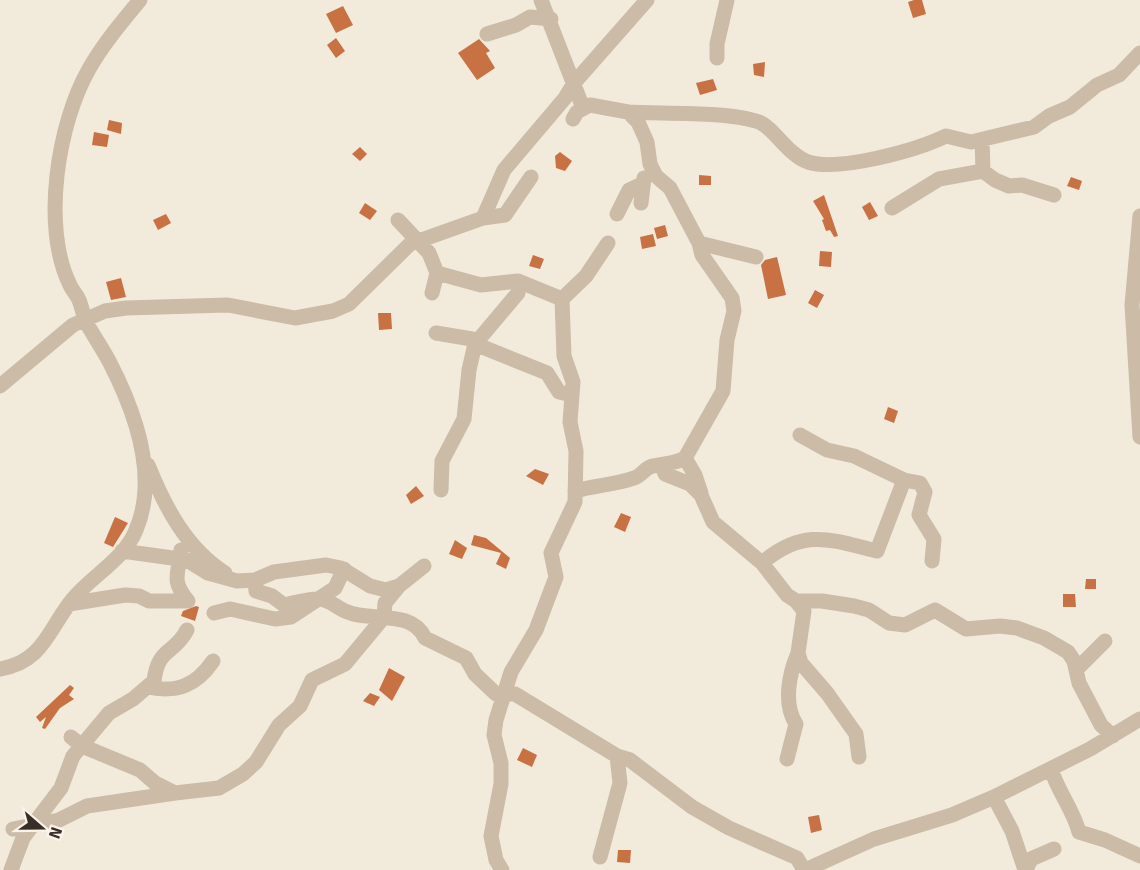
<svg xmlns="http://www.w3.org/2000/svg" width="1140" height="870" font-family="Signika,sans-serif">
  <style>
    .building { fill: #c87143 }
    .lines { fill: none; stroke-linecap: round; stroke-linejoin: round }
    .minor { stroke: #cbbba7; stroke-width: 15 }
  </style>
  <rect width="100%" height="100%" fill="#f2eadb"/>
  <path class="building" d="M 914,0 L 922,0 L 926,14 L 913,18 L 908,2 Z
    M 343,6 L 353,25 L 336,33 L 326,14 Z
    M 336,38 L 345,51 L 336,58 L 327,45 Z
    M 479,39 L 490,51 L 486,53 L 495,68 L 477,80 L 458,53 Z
    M 765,62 L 764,77 L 754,75 L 753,64 Z
    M 713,79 L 717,90 L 700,95 L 696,83 Z
    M 109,120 L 122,123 L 121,134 L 107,130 Z
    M 94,132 L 109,135 L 107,147 L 92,145 Z
    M 360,147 L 367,154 L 360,161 L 352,154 Z
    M 560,152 L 572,161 L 565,171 L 556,168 L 555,156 Z
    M 699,175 L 711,176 L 711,185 L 699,185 Z
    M 1071,177 L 1082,181 L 1079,190 L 1067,186 Z
    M 824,195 L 838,236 L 834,237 L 830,230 L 826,231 L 822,220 L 824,219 L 813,201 Z
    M 870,202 L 878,216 L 869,220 L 862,207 Z
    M 365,203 L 377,211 L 370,220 L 359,213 Z
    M 166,214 L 171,223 L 158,230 L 153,220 Z
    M 665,225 L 668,236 L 657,239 L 654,228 Z
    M 653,234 L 656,246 L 642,249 L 640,237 Z
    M 820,251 L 832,252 L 831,267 L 819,266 Z
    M 533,255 L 544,259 L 540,269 L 529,266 Z
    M 777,257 L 786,295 L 768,299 L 761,265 L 765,260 Z
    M 121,278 L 126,297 L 111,300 L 106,282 Z
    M 815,290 L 824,295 L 817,308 L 808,303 Z
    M 378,313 L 391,313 L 392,329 L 379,330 Z
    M 888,407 L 898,411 L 894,423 L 884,419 Z
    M 535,469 L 549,474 L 543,485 L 526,476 Z
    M 416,486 L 424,496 L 411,504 L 406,495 Z
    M 621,513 L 631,517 L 625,532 L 614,527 Z
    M 115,517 L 128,523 L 113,547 L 104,543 Z
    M 474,535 L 486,538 L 510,558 L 506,569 L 496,564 L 501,553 L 471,545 Z
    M 455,540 L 467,548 L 462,559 L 449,554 Z
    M 1086,579 L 1096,579 L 1096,589 L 1085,589 Z
    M 1063,594 L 1075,594 L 1076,607 L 1063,607 Z
    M 196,606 L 199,607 L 195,621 L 181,616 L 183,611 Z
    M 389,668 L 405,677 L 392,701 L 379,690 Z
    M 70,685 L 74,688 L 69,695 L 74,699 L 60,708 L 45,729 L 42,728 L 46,717 L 40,722 L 36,717 Z
    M 370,693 L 380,697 L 374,706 L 363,701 Z
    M 523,748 L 537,755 L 532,767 L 517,760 Z
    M 819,815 L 822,830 L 811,833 L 808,817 Z
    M 618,850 L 631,850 L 630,863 L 617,862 Z"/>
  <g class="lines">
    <path class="minor" d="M 541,0 L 583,108
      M 487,34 L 516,25 L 530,17 L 551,19
      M 717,58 L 717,44 L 727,0
      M 628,112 C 662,114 729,111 759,122 C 774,128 787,154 808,162 C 839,172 917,150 946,136 L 971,142 L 1034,127 L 1049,116 L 1070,107 L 1097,85 L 1119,75 L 1140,53
      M 573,119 L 577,112 L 590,105 L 628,112 L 638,122 L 647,142 L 650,164 L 656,176 L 670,188 L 699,243 L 702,255 L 732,298 L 734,311 L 727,340 L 723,391 L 685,458 C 675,464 665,463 653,466 C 645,467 642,476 634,478 C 615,485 595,485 575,491
      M 982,140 L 983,171 L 995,180 L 1009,186 L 1022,185 L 1054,195
      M 641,203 L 644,178
      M 892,208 L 939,179 L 983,171
      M 617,214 L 629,190 L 642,184
      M 1140,216 L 1132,305 L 1140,437
      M 483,218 L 505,215 L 531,177
      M 398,220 L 429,253 L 437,273 L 481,285 L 518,281 L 562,299 L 586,276 L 608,243
      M 699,243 L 756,257
      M 432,293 L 437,273
      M 436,333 L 478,340
      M 475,344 L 547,373 L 559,392 L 572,395
      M 0,386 L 73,325 L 105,311 L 126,308 L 228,305 L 295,318 L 333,311 L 349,304 L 410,244 L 483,218 L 504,170 L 565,98 L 574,83 L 647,0
      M 800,435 L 827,450 L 854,456 L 904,480
      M 685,458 L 695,475 L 701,493
      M 148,465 C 165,507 186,548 225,573
      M 662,465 L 665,474 L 690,484 L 701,495 L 713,522 L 762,563 L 787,595 L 796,601 L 822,601 L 854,606 L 869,610 L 889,623 L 905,625 L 935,610 L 966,629 L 1000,626 L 1017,628 L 1044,638 L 1068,652 L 1074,661 L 1079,683 L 1101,725 L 1113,736
      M 441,490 L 442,461 L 464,419 L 469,370 L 475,344 L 518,293
      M 181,550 C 179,574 170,579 188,601
      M 122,551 L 187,560 L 208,573 L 237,581 L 255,580 L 274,572 L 326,565 L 341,568 L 370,586 L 386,590 L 399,586 L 424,566
      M 762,563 C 803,528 829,539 877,551 L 904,480 L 920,483 L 925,492 L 919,515 L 934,539 L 932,561
      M 255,580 L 256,591 L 272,596 L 284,605 C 295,603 309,598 320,599 C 330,600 336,607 345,611 C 370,623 411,608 425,638 L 466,658 L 475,674 L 496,694 L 515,694 L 617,756 L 630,760 L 692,807 L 729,828 L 797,858 L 804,870
      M 796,601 L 804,611 L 798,653 L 801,663 L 827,693 L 856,734 L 859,757
      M 69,604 L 125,595 L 139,596 L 149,601 L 188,601
      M 214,613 L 230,609 L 275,619 L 291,617 L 335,588 L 344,569
      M 0,669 C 43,662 48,630 72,600 C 91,576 124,560 136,530 C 159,476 135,411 109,361 C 102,348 93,335 86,322 C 83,315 82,307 79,300 C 77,295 72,290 70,285 C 41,227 58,123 89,69 C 103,44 122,22 140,0
      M 1076,670 L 1105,641
      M 147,687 C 177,693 196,686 213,661
      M 71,737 L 82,746 L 140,770 L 155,783 L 175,793 L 219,788 L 243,774 L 256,762 L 279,725 L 300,706 L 312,680 L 345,664 L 384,617 L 385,603 L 399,586
      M 787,759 L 796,724 C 783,704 789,674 798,653
      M 1051,769 C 1058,792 1073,809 1079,832 L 1105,840 L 1140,856
      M 994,797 L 1012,831 L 1025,870
      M 13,829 L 59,820 L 87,806 L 175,793
      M 600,857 L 620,783 L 617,756
      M 11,870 L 23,838 L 61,788 L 73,756 L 109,713 L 133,699 L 154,681 C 158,647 174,655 187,630
      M 502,870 L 496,860 L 491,836 L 501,784 L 501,763 L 494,735 L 496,720 L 511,672 L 536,630 L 556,577 L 551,553 L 575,502 L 576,451 L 570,422 L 573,382 L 564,356 L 562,299
      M 805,870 L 874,839 L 952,815 L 994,797 L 1090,749 L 1140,719
      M 1026,870 L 1031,859 L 1054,849"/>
  </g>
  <g transform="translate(42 828) rotate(110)" stroke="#faf3e8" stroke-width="4.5" paint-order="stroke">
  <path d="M0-4.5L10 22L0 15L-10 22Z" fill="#372e28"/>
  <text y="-9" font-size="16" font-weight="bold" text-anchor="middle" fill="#372e28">N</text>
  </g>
</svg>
